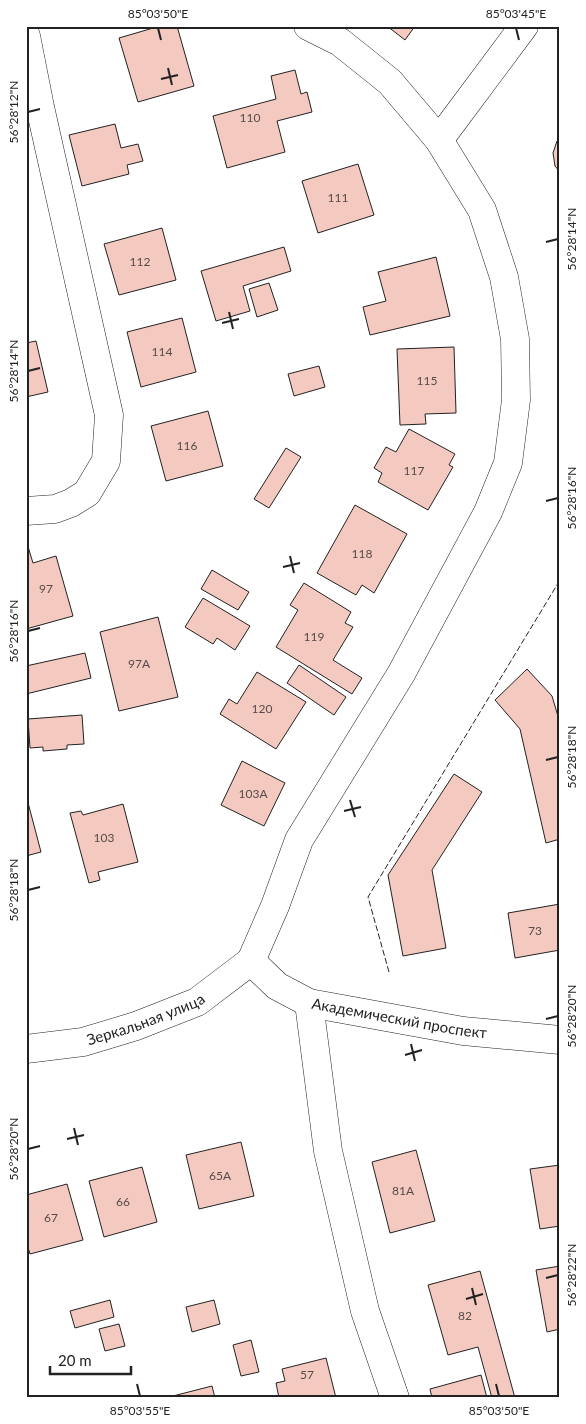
<svg xmlns="http://www.w3.org/2000/svg" width="586" height="1424" font-family="Lato,sans-serif">
  <style>
    .building { fill: #f3c9c0; stroke: #222 }
    .lines { fill: none; stroke-linecap: round; stroke-linejoin: round }
    .minor-casing { stroke: #222; stroke-width: 29 }
    .minor { stroke: #fff; stroke-width: 28 }
    .fence { stroke: #222; stroke-width: 1; stroke-dasharray: 6 2.5; stroke-linecap: butt }
    .ticks { fill: none; stroke: #222; stroke-width: 2 }
    .labels { text-anchor: middle; stroke-width: 4; stroke-linejoin: round; paint-order: stroke }
    .number-label { font-size: 12px; fill: #564c4a }
    .street-label { font-size: 15px; fill: #222; stroke: #fff }
    .neatline { fill: none; stroke: #222; stroke-width: 2 }
    .ticks-label { font-size: 12px; text-anchor: middle; fill: #222 }
  </style>
  <rect width="100%" height="100%" fill="#fff"/>
  <path class="building" d="M 160,26 L 177,26 L 194,86 L 138,102 L 119,38 Z
    M 387,26 L 415,26 L 405,40 Z
    M 295,70 L 301,94 L 307,92 L 312,112 L 277,121 L 285,152 L 227,168 L 213,116 L 276,99 L 271,76 Z
    M 115,124 L 121,148 L 138,144 L 143,161 L 127,165 L 129,174 L 82,186 L 69,135 Z
    M 560,140 L 560,172 L 555,166 L 553,153 L 557,141 Z
    M 358,164 L 374,215 L 318,233 L 302,181 Z
    M 162,228 L 176,280 L 119,295 L 104,244 Z
    M 284,247 L 291,271 L 243,286 L 250,311 L 216,321 L 201,271 Z
    M 436,257 L 450,316 L 370,335 L 363,307 L 386,301 L 378,272 Z
    M 269,283 L 278,310 L 257,317 L 249,289 Z
    M 182,318 L 196,372 L 141,387 L 127,332 Z
    M 36,341 L 48,392 L 26,397 L 26,343 Z
    M 454,347 L 456,413 L 425,414 L 426,424 L 400,425 L 397,349 Z
    M 319,366 L 325,387 L 294,396 L 288,374 Z
    M 208,411 L 223,466 L 166,481 L 151,426 Z
    M 409,429 L 455,454 L 449,465 L 453,467 L 428,510 L 378,482 L 382,473 L 374,468 L 386,447 L 396,452 Z
    M 286,448 L 301,457 L 269,508 L 254,499 Z
    M 355,505 L 407,534 L 374,593 L 362,585 L 356,595 L 317,573 Z
    M 26,540 L 33,563 L 56,556 L 73,616 L 26,629 Z
    M 212,570 L 249,592 L 238,610 L 201,589 Z
    M 304,583 L 351,612 L 345,623 L 353,627 L 333,660 L 362,678 L 352,694 L 276,647 L 298,610 L 290,605 Z
    M 203,598 L 250,626 L 235,650 L 217,638 L 213,644 L 185,627 Z
    M 158,617 L 178,697 L 119,711 L 100,632 Z
    M 85,653 L 91,678 L 26,694 L 26,666 Z
    M 299,665 L 346,697 L 334,715 L 287,683 Z
    M 527,669 L 552,696 L 560,723 L 560,839 L 546,843 L 520,729 L 495,700 Z
    M 257,672 L 306,702 L 276,749 L 220,714 L 229,699 L 237,704 Z
    M 82,715 L 84,744 L 67,745 L 67,749 L 43,751 L 43,747 L 30,748 L 28,719 Z
    M 242,761 L 285,783 L 264,826 L 221,805 Z
    M 454,774 L 482,792 L 432,870 L 446,948 L 403,956 L 388,875 Z
    M 26,795 L 41,852 L 26,856 Z
    M 123,804 L 138,862 L 98,872 L 100,880 L 89,883 L 70,813 L 81,811 L 83,815 Z
    M 560,904 L 560,950 L 515,958 L 508,913 Z
    M 241,1142 L 254,1196 L 199,1209 L 186,1155 Z
    M 416,1150 L 435,1221 L 390,1233 L 372,1162 Z
    M 560,1165 L 560,1226 L 540,1229 L 530,1169 Z
    M 142,1167 L 157,1222 L 104,1237 L 89,1181 Z
    M 67,1184 L 83,1240 L 30,1254 L 26,1241 L 26,1195 Z
    M 560,1266 L 560,1329 L 547,1332 L 536,1270 Z
    M 480,1271 L 515,1398 L 492,1398 L 478,1347 L 448,1355 L 428,1285 Z
    M 110,1300 L 114,1317 L 75,1328 L 70,1311 Z
    M 214,1300 L 220,1324 L 192,1332 L 186,1307 Z
    M 119,1324 L 125,1346 L 105,1351 L 99,1329 Z
    M 251,1340 L 259,1372 L 241,1376 L 233,1345 Z
    M 326,1358 L 336,1398 L 279,1398 L 276,1383 L 285,1381 L 282,1369 Z
    M 481,1375 L 487,1398 L 432,1398 L 430,1389 Z
    M 212,1386 L 215,1398 L 169,1397 Z"/>
  <g class="lines">
    <defs>
      <g id="minor">
        <path d="M 26,36 L 40,107 L 109,415 L 106,461 L 87,493 L 71,503 L 55,509 L 26,511"/>
        <path d="M 439,140 L 524,26"/>
        <path d="M 251,961 L 275,906 L 299,840 L 401,674 L 488,512 L 508,463 L 516,400 L 515,339 L 504,277 L 482,210 L 439,140 L 390,82 L 340,42 L 308,26"/>
        <path id="s1" d="M 251,961 L 277,986 L 309,1003 L 463,1031 L 560,1040"/>
        <path d="M 309,1003 L 328,1151 L 365,1311 L 395,1398"/>
        <path id="s2" d="M 26,1049 L 83,1042 L 136,1026 L 197,1002 L 251,961"/>
      </g>
    </defs>
    <use href="#minor" class="minor-casing"/>
    <use href="#minor" class="minor"/>
    <path class="fence" d="M 389,972 L 368,897 L 560,580"/>
  </g>
  <path class="ticks" d="M 158,28 L 161,40M 516,28 L 519,40M 168,68 L 172,85M 161,79 L 178,75M 28,112 L 40,109M 546,242 L 558,239M 229,312 L 233,329M 222,323 L 239,319M 28,371 L 40,368M 546,501 L 558,498M 290,556 L 294,573M 283,567 L 300,563M 28,631 L 40,628M 546,760 L 558,757M 350,800 L 355,817M 344,811 L 361,807M 28,890 L 40,887M 546,1019 L 558,1016M 411,1044 L 415,1061M 405,1055 L 422,1050M 74,1128 L 78,1145M 67,1139 L 84,1135M 28,1149 L 40,1146M 546,1278 L 558,1275M 472,1288 L 476,1305M 466,1299 L 483,1294M 137,1384 L 140,1396M 496,1384 L 499,1396"/>
  <g class="labels">
    <g class="number-label">
      <text x="250" y="122">110</text>
      <text x="338" y="202">111</text>
      <text x="140" y="266">112</text>
      <text x="162" y="356">114</text>
      <text x="427" y="385">115</text>
      <text x="187" y="450">116</text>
      <text x="414" y="475">117</text>
      <text x="362" y="558">118</text>
      <text x="46" y="593">97</text>
      <text x="314" y="641">119</text>
      <text x="139" y="668">97А</text>
      <text x="262" y="713">120</text>
      <text x="253" y="798">103А</text>
      <text x="104" y="842">103</text>
      <text x="535" y="935">73</text>
      <text x="220" y="1180">65А</text>
      <text x="403" y="1195">81А</text>
      <text x="123" y="1206">66</text>
      <text x="51" y="1222">67</text>
      <text x="465" y="1320">82</text>
      <text x="307" y="1379">57</text>
    </g>
    <g class="street-label">
      <text dy="5" stroke="none"><textPath href="#s1" startOffset="164">Академический проспект</textPath></text>
      <text dy="5" stroke="none"><textPath href="#s2" startOffset="124">Зеркальная улица</textPath></text>
    </g>
  </g>
  <rect width="586" height="1424" fill="none" stroke="#ffffff" stroke-width="55"/>
  <path d="M50 1366v8h81v-8" fill="none" stroke="#222222" stroke-width="2.5"/>
  <text x="58" y="1366" font-size="15" fill="#222222" stroke="#ffffff" stroke-width="4" paint-order="stroke">20 m</text>
  <rect x="28" y="28" width="530" height="1368" class="neatline"/>
  <g class="ticks-label">
    <text x="158" y="18">85°03'50"E</text>
    <text x="516" y="18">85°03'45"E</text>
    <text transform="translate(14 112) rotate(-90)" y="4">56°28'12"N</text>
    <text transform="translate(572 239) rotate(-90)" y="4">56°28'14"N</text>
    <text transform="translate(14 371) rotate(-90)" y="4">56°28'14"N</text>
    <text transform="translate(572 498) rotate(-90)" y="4">56°28'16"N</text>
    <text transform="translate(14 631) rotate(-90)" y="4">56°28'16"N</text>
    <text transform="translate(572 757) rotate(-90)" y="4">56°28'18"N</text>
    <text transform="translate(14 890) rotate(-90)" y="4">56°28'18"N</text>
    <text transform="translate(572 1016) rotate(-90)" y="4">56°28'20"N</text>
    <text transform="translate(14 1149) rotate(-90)" y="4">56°28'20"N</text>
    <text transform="translate(572 1275) rotate(-90)" y="4">56°28'22"N</text>
    <text x="140" y="1415">85°03'55"E</text>
    <text x="499" y="1415">85°03'50"E</text>
  </g>
</svg>
